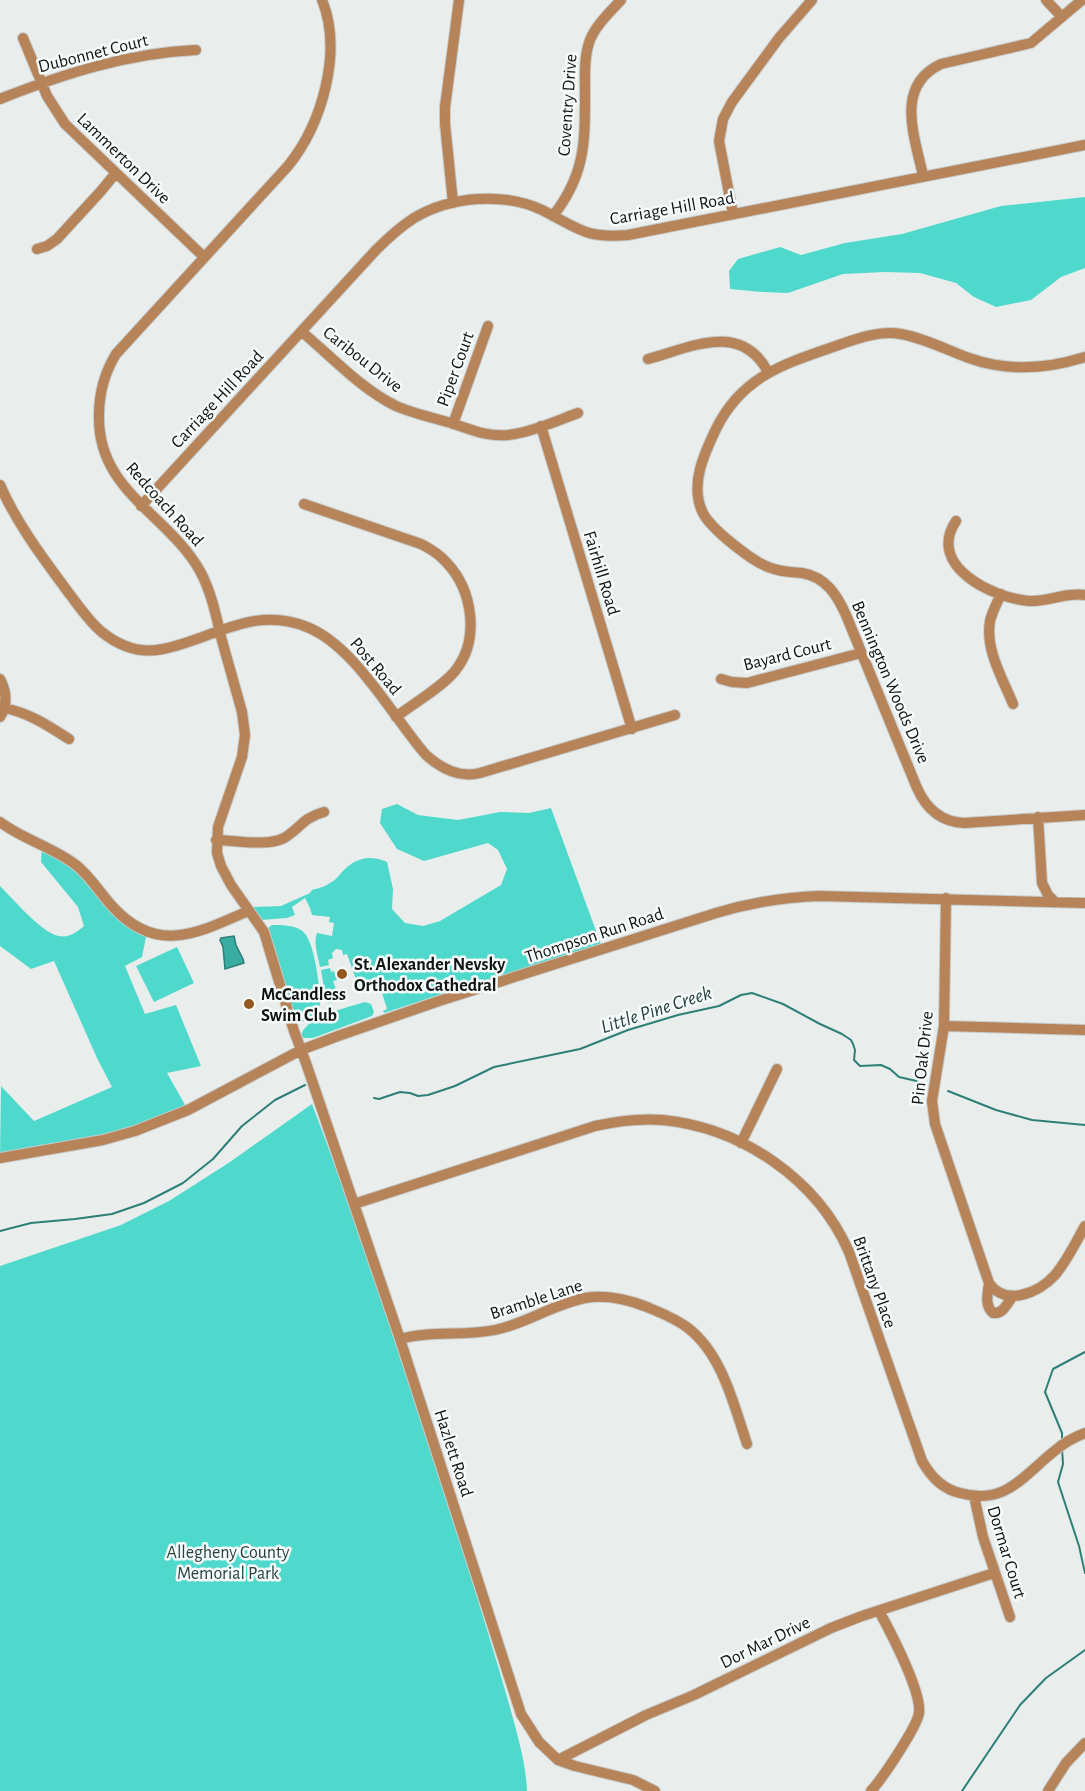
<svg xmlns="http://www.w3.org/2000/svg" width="1085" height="1791" font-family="'Alegreya Sans',sans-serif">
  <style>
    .green { fill: #4fd9cc }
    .water { fill: #39ada2; stroke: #2d7f77; stroke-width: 1.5 }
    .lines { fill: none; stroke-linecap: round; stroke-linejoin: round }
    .stream { stroke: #2d7f77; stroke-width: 2 }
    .minor-casing { stroke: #c7cbca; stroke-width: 12 }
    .minor { stroke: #b7845a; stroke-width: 10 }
    .poi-dot { fill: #96591d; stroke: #f6fbfb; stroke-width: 2 }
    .labels { text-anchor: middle; stroke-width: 5; stroke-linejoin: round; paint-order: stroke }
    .street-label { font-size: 18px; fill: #121414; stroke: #f6fbfb }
    .poi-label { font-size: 18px; font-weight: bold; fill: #121414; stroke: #f6fbfb; text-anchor: start }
    .park-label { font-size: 18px; fill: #27413d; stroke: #f6fbfb }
    .water-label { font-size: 20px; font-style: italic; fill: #243d3a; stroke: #f6fbfb }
  </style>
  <rect width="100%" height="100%" fill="#e9eeed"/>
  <path class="green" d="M 1085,197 L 1085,268 L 1061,277 L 1031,300 L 996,307 L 974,297 L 956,283 L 920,273 L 885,272 L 843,274 L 788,293 L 762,292 L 730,289 L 729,271 L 738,259 L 780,247 L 801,255 L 845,243 L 902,234 L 1001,206 Z
    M 397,804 L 418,815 L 458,820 L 500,812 L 529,813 L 551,808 L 603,950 L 439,1001 L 436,996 L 384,1013 L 383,1011 L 387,1009 L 379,983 L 359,988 L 347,954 L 343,955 L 342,950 L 336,949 L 332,953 L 333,958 L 328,960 L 329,965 L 320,967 C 318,956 313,944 317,933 L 332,936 L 334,923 L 329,922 L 330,917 L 312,915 L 310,908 L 305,898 L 292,907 L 295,915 L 287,918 L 261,920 L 252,907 L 281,906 L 310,893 L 312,890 C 318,888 325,887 330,883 C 336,880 339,875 344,870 C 357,857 371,855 387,862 L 393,889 L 392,909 L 405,923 L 423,926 L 440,921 L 501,885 L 507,869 L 498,850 L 488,843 L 424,861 L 397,849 L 380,823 L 382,809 Z
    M 42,845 L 88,876 L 147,932 L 142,957 L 125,966 L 145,1014 L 176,1005 L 201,1066 L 167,1073 L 188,1110 L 135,1131 L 0,1158 L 1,1086 L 34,1121 L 112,1087 L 97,1058 L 54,961 L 31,969 L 0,946 L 0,886 C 12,898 43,934 59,936 C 69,938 77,932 84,926 L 78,907 L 41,862 Z
    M 272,925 C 282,925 292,925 301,930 C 315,939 318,982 321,999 C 320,1011 311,1018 300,1023 L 295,1021 L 268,928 Z
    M 177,947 L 194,983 L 154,1002 L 136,966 Z
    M 330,968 L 331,972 L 334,971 L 337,980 L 333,981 L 338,995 L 344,994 L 345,998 L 328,1003 L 326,1000 L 321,970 Z
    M 365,1002 L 371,1004 L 374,1012 L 372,1016 L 313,1038 L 304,1038 L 301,1036 C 304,1017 349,1007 365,1002 Z
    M 312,1104 C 373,1265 426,1429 476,1594 C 488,1633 500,1672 511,1711 C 518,1737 526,1764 527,1791 L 0,1791 L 0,1266 L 121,1225 L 169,1201 L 230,1162 Z"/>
  <path class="water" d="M 234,936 L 236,945 L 243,959 L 244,963 L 225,969 L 223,947 L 220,940 L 221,938 Z"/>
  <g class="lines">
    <path class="stream" d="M 948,1091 L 996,1110 L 1032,1120 L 1085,1125
      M 374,1098 L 379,1099 L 400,1092 L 410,1093 L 418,1096 L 428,1095 L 455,1086 L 494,1067 L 580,1049 L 628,1030 L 678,1015 L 719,1006 L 741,995 L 752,993 L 783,1004 L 820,1024 L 842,1034 L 851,1040 L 853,1044 L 855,1050 L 854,1060 L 860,1066 L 881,1065 L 890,1069 L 899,1077 L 921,1082
      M 0,1231 L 31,1223 L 75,1219 L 112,1214 L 144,1203 L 183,1183 L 213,1159 L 242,1126 L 275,1100 L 305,1085
      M 1062,1440 L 1062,1433 L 1045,1392 L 1053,1369 L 1085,1352
      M 1062,1448 L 1063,1464 L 1058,1482 L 1079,1546 L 1085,1573
      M 962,1791 L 1020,1705 L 1046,1678 L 1085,1650"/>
    <defs>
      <path id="minor" d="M 322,0 C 343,52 322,124 288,166 L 116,354 C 105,372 99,393 99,415 C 97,491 168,514 200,571 C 211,591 216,615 221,637 C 228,662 235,687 242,712 L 245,735 L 242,757 L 218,827 L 217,853 L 221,866 L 231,885 L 264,932 L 294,1031 L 306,1063 L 400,1339 L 521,1714 L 539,1742 L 558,1760 L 575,1766 L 633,1780 L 655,1791
        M 1046,0 L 1062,17
        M 23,38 L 47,96 L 65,124 L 204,257
        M 0,99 C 63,74 128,53 196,50
        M 923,176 C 915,137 894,86 941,64 L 1031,43 L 1082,0
        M 453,203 L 445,124 L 445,107 L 459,0
        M 733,214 L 719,141 L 723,119 L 732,102 L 779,38 L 812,0
        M 553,216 C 586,174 585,141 585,90 C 585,73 584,56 590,40 C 596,25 610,12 621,0
        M 37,249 L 47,246 L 57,239 L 101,191 L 115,174
        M 302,332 C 332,357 361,389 396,406 C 414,414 435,418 454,424 C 472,430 488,437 508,435 C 532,432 556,421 578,413
        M 1085,357 C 1047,369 1008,372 969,358 C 947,350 924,338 901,334 C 877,330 853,340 830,348 C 781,365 741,378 716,429 C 704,454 690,484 702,511 C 709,528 754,563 771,568 C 781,572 792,572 802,573 C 826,577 837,595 846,615 L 917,788 C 926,808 941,822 964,823 L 1085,815
        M 648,359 C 692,347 741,321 768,372
        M 453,424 L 488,326
        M 541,426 L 632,729
        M 0,485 C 17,524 43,558 68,592 C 79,606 89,622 103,633 C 121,647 140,654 163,649 C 213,639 253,605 307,627 C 355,646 392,716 426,755 C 442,769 459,778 480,773 L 675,715
        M 304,504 L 421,544 C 431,549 440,555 447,563 C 473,591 480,640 455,671 C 441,688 414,703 396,717
        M 141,506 L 376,250 C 388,238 400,227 414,218 C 451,196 504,192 542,210 C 578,228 585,239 628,235 L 1085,145
        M 956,521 C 926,566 993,598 1029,601 C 1048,602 1066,592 1085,595
        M 1001,594 C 997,603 992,612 990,621 C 985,650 1003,679 1013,704
        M 0,679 C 7,692 8,704 0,717
        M 721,679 L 732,682 L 747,683 L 861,653
        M 5,708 C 31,714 47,725 69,739
        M 1038,817 L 1042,883 L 1048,895 L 1055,902
        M 0,822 C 24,840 53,847 76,865 C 91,877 100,893 113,907 C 157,955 198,933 248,911
        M 216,840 C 235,840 267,847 284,838 C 301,828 302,818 324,812
        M 946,898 L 944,1026 L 932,1101 L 935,1124 L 989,1283 C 1005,1307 1039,1293 1055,1275 C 1067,1261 1076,1242 1085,1226
        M 944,1026 L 1085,1030
        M 741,1143 L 777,1069
        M 0,1158 L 103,1140 L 135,1131 L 188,1110 L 301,1050 L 338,1036 L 439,1001 L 716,913 C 750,903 784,897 819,896 L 1085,903
        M 354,1204 L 595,1126 C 617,1121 640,1118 663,1120 C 742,1128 817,1179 849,1252 L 922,1461 C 931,1477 942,1489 960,1493 C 1007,1506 1024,1474 1057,1449 C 1065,1442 1075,1437 1085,1433
        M 989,1283 C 988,1293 984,1305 993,1313 C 1003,1314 1007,1304 1012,1297
        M 400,1339 C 432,1330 466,1337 499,1329 C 529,1322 554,1304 585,1298 C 607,1294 627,1299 647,1307 C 661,1313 675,1318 688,1328 C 722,1354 734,1405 747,1444
        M 974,1496 L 983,1537 L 1010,1617
        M 558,1760 L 646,1715 L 694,1695 L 831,1628 L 862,1616 L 994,1573
        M 871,1791 C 882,1779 917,1727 919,1713 C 922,1692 890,1631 879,1611
        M 1048,1791 L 1066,1763 L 1085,1743"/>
    </defs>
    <use href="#minor" class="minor-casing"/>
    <use href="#minor" class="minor"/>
  </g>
  <g class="poi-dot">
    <circle cx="342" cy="974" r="6"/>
    <circle cx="249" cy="1004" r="6"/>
  </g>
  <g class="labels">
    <g class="street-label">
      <text transform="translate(93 53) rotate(-14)" y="6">Dubonnet Court</text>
      <text transform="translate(567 105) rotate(-86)" y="6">Coventry Drive</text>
      <text transform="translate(124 158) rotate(44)" y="6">Lammerton Drive</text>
      <text transform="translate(672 208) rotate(-10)" y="6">Carriage Hill Road</text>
      <text transform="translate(363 359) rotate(38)" y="6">Caribou Drive</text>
      <text transform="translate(455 369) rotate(-70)" y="6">Piper Court</text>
      <text transform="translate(217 399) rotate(-47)" y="6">Carriage Hill Road</text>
      <text transform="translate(165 504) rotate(48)" y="6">Redcoach Road</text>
      <text transform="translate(602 573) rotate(73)" y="6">Fairhill Road</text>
      <text transform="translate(787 654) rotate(-14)" y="6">Bayard Court</text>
      <text transform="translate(376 666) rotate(50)" y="6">Post Road</text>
      <text transform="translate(891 682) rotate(67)" y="6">Bennington Woods Drive</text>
      <text transform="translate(594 935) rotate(-18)" y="6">Thompson Run Road</text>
      <text transform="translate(922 1058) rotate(-84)" y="6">Pin Oak Drive</text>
      <text transform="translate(875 1282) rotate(70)" y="6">Brittany Place</text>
      <text transform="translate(536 1299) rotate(-18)" y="6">Bramble Lane</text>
      <text transform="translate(454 1453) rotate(72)" y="6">Hazlett Road</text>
      <text transform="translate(1007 1552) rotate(73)" y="6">Dormar Court</text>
      <text transform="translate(765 1642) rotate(-26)" y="6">Dor Mar Drive</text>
    </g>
    <g class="poi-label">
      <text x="354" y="970">St. Alexander Nevsky<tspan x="354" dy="21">Orthodox Cathedral</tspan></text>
      <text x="261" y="1000">McCandless<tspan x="261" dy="21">Swim Club</tspan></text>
    </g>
    <g class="park-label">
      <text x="228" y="1558">Allegheny County<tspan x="228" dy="21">Memorial Park</tspan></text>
    </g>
    <g class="water-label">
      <text transform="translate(656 1009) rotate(-18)" y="7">Little Pine Creek</text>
    </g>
  </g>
</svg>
